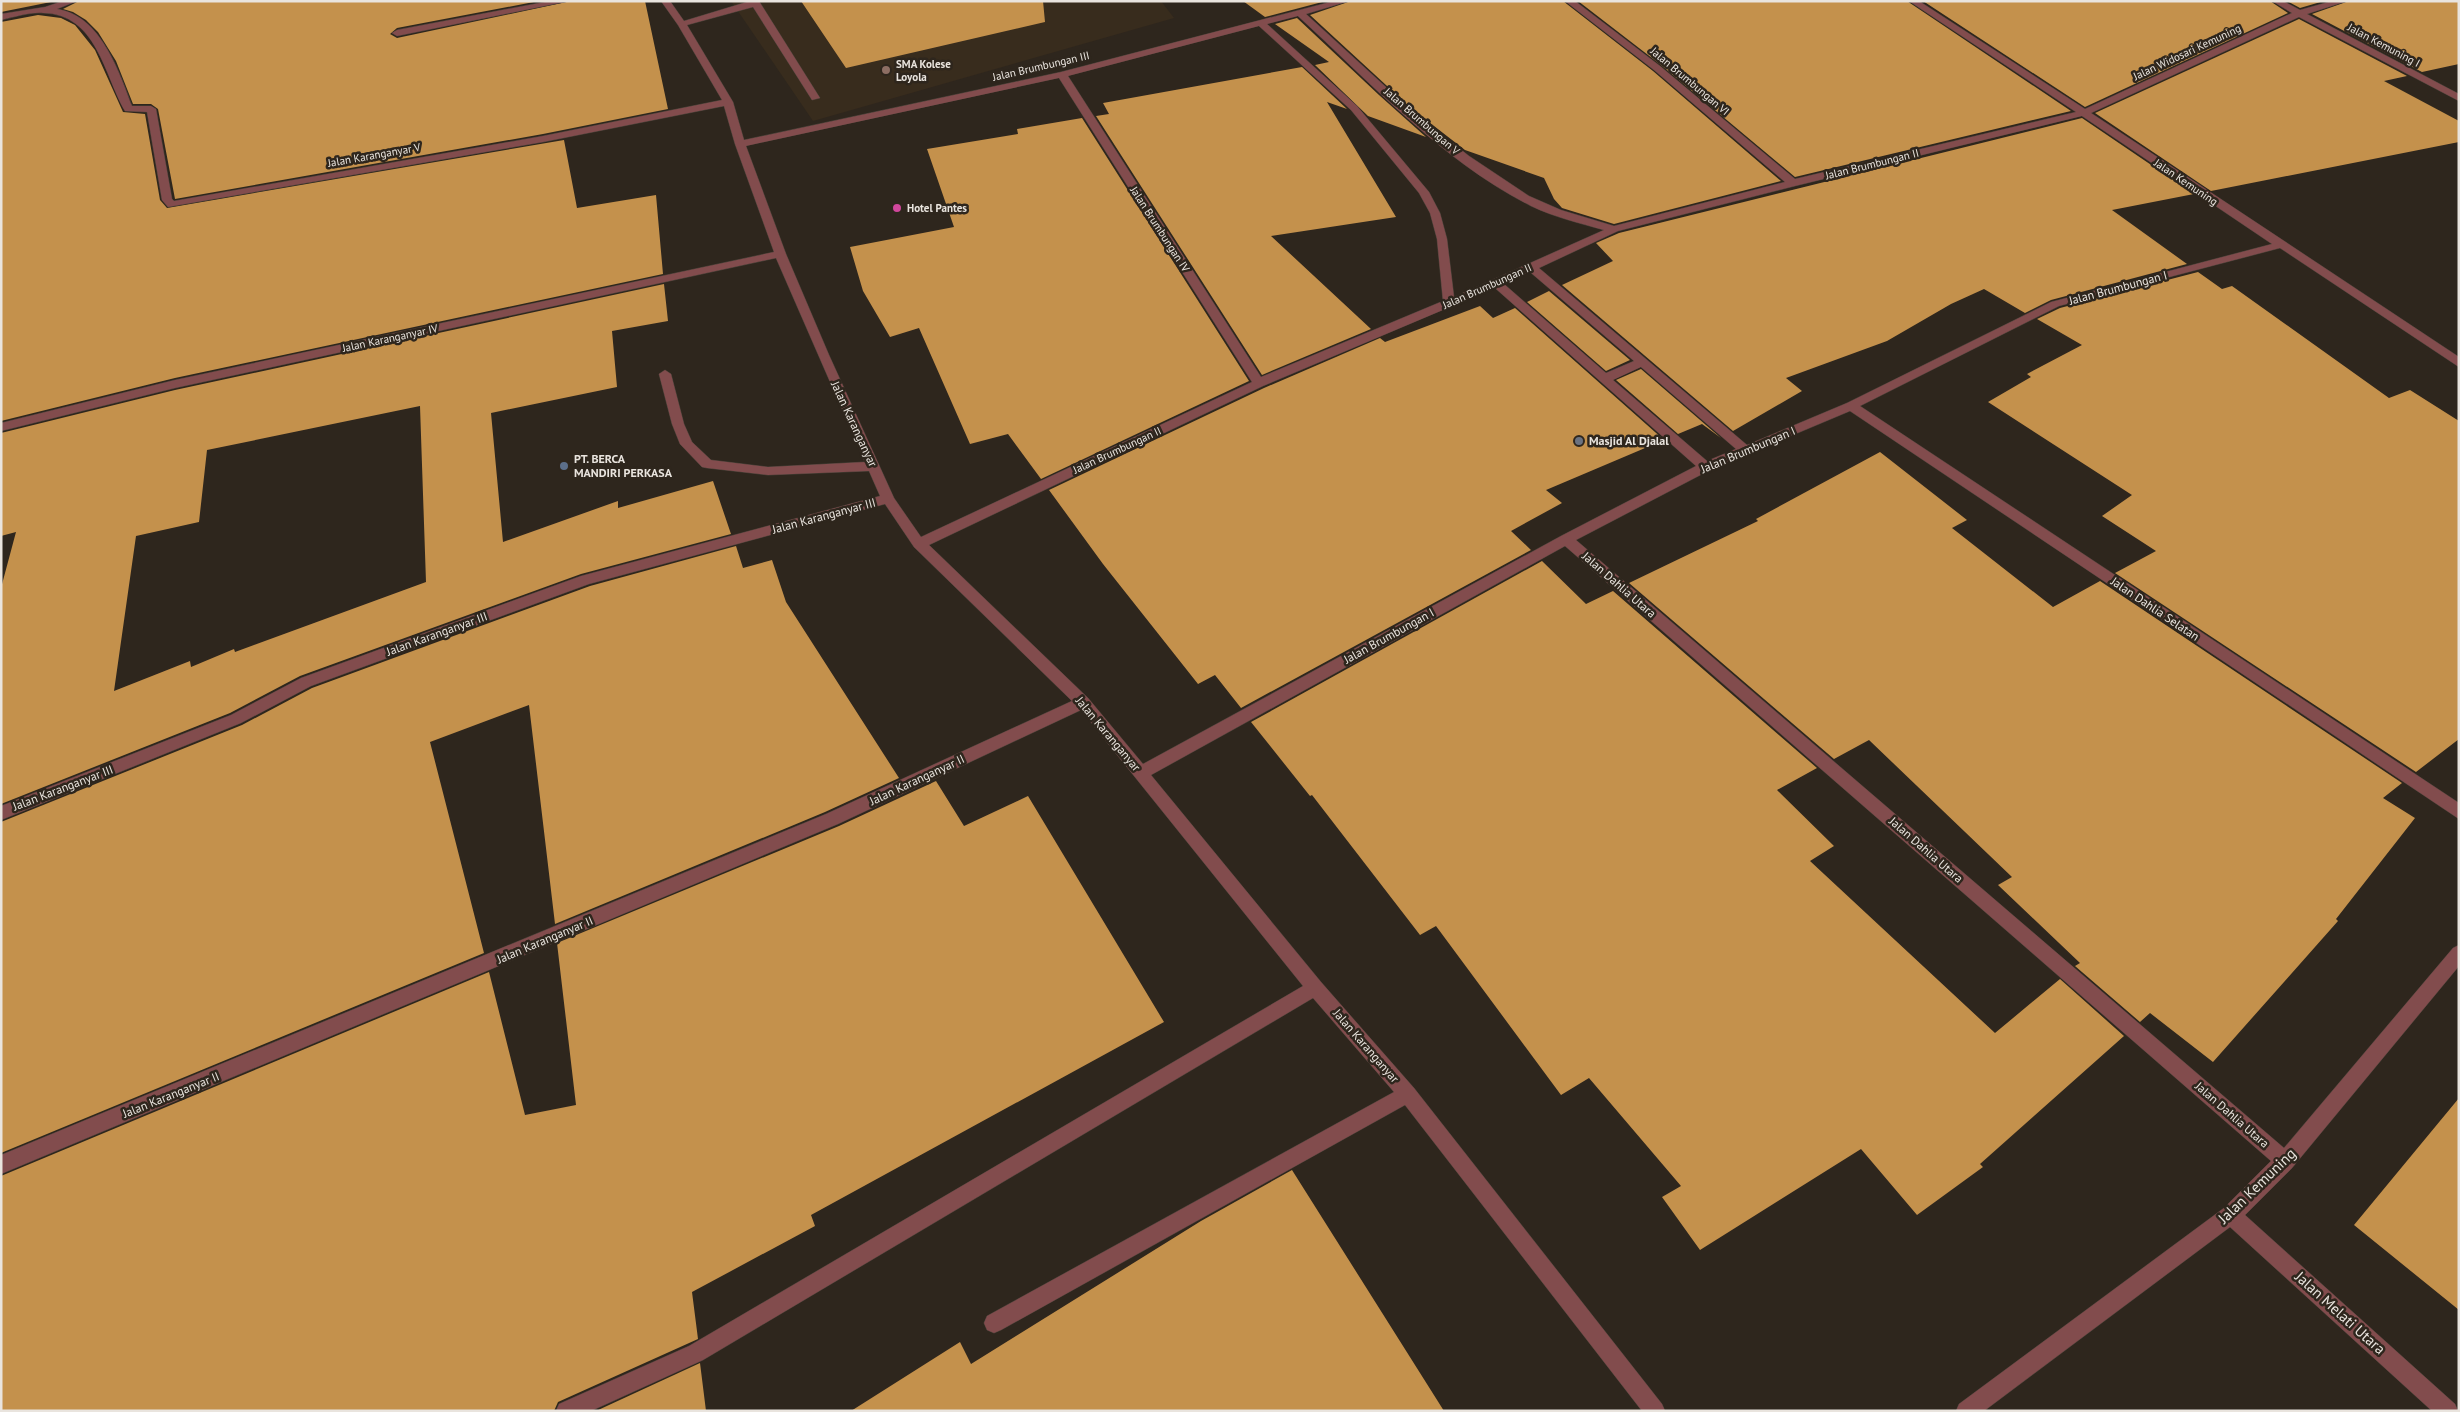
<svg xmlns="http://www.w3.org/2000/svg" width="2460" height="1412" font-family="'PT Sans',sans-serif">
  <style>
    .built { fill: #382c1d }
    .building { fill: #c4914c; fill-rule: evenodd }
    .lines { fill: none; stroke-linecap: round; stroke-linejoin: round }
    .minor-casing { stroke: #484138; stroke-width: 1 }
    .minor { fill: #824c4d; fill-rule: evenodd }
    .education-dot { fill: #8d6e63; stroke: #2e261d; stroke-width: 2 }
    .hotel-dot { fill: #d1479c; stroke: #2e261d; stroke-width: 2 }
    .worship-dot { fill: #6b7280; stroke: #2e261d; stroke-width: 2 }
    .service-dot { fill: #5c6f8a; stroke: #2e261d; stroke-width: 2 }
    .labels { text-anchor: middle; stroke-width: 5; stroke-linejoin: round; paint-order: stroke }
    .far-street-label { font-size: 11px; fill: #e9e4de; stroke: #2e261d }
    .far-poi-label { font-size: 11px; font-weight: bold; fill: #e9e4de; stroke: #2e261d; text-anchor: start }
    .street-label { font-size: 12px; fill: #e9e4de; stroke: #2e261d }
    .poi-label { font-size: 12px; font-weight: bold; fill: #e9e4de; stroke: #2e261d; text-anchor: start }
    .near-street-label { font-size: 15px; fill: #e9e4de; stroke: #2e261d }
  </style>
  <rect width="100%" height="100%" fill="#2e261d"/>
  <path class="built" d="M 731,1 L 1161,1 L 1174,18 L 813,121 Z"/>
  <path class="building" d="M 1,1 L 56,1 L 1,12 Z
    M 79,1 L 539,1 L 397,28 L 390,34 L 397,38 L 571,1 L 645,1 L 668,109 L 543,134 L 175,199 L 158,109 L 151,104 L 133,104 L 116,61 L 98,32 L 86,20 L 73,12 L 63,9 Z
    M 801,1 L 1043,1 L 1045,22 L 846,68 Z
    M 1243,1 L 1326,1 L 1265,17 Z
    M 1351,1 L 1563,1 L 1653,71 L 1781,181 L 1614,224 L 1562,208 L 1554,199 L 1544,178 L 1465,150 L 1412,109 L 1310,15 Z
    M 1578,1 L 1907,1 L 2071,111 L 1795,177 L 1661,65 Z
    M 1923,1 L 2270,1 L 2288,13 L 2085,107 Z
    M 2287,1 L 2324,1 L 2300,8 Z
    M 2349,1 L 2459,1 L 2459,64 L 2422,72 L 2312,14 Z
    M 38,15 L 61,18 L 75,25 L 95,50 L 123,112 L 145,114 L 160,200 L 167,208 L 564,140 L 577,208 L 656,195 L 663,274 L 175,378 L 1,421 L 1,22 Z
    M 1297,18 L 1379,95 L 1426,137 L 1368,116 L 1315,65 L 1329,62 L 1275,24 Z
    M 2299,19 L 2407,76 L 2384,81 L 2459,121 L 2459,142 L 2211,191 L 2095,113 Z
    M 1302,67 L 1347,109 L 1327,102 L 1396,217 L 1271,236 L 1371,329 L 1262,375 L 1096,116 L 1109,114 L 1103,103 Z
    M 1082,118 L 1249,381 L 1041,479 L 1008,434 L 970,444 L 919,328 L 890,337 L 863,291 L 850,247 L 954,227 L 927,149 L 1018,134 L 1017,129 Z
    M 2082,118 L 2194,194 L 2112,210 L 2187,264 L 2051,300 L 2025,313 L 1984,289 L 1951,304 L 1887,341 L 1786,378 L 1802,391 L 1733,431 L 1562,285 L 1613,261 L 1596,243 L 1619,233 Z
    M 2198,272 L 2222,289 L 2232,286 L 2389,398 L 2410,390 L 2459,421 L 2459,739 L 2416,772 L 2115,573 L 2156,551 L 2102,516 L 2132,495 L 1988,402 L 2031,377 L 2027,374 L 2082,345 L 2037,319 L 2060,308 Z
    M 664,284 L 668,321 L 612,331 L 617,387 L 491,413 L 503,542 L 618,501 L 618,508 L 713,481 L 731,534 L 581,574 L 300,676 L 230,713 L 1,804 L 1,588 L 16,532 L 1,536 L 1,433 L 175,390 ZM 420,406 L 426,582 L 235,652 L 234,649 L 191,667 L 190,661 L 114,691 L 136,536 L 199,522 L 207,450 Z
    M 1549,291 L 1630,360 L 1606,371 L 1527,302 Z
    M 1480,306 L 1493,318 L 1515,308 L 1664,440 L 1546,490 L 1562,503 L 1511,531 L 1531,550 L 1241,708 L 1215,675 L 1198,684 L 1103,564 L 1049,490 L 1264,388 L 1380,338 L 1385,342 Z
    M 1641,369 L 1721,438 L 1702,424 L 1678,434 L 1616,380 Z
    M 1880,452 L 1967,520 L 1952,528 L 2053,607 L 2100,581 L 2402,783 L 2383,798 L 2415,818 L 2336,919 L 2338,921 L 2213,1062 L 2150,1013 L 2140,1022 L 2075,966 L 2080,963 L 1998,885 L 2012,877 L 1869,740 L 1834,759 L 1629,583 L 1758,521 L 1756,519 Z
    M 736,546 L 743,568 L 772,560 L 786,602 L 899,778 L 825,812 L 555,924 L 529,705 L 430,742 L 484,953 L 1,1153 L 1,822 L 242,725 L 312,688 L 590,586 Z
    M 1542,561 L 1586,604 L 1613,591 L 1817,768 L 1777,790 L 1834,846 L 1810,861 L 1995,1033 L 2060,979 L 2124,1036 L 1980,1164 L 1983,1167 L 1917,1215 L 1861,1149 L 1700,1250 L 1662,1197 L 1681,1186 L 1589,1078 L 1561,1095 L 1436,926 L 1420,935 L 1312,795 L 1310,796 L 1251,722 Z
    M 936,781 L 964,826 L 1028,796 L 1164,1022 L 811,1215 L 815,1226 L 692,1292 L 698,1339 L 558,1402 L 554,1411 L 1,1411 L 1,1176 L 489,972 L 525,1115 L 576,1105 L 557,943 L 839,826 Z
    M 2459,1098 L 2459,1310 L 2354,1225 Z
    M 1292,1170 L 1444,1411 L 851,1411 L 960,1342 L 971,1364 L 1201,1221 Z
    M 700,1363 L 706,1411 L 596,1411 Z"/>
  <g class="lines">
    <defs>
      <path id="minor" d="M 63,1 L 77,1 L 57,9 C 100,15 119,71 132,106 L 151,106 L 156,109 L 172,199 L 174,201 L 543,136 L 722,100 L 678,25 L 661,1 L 670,1 L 684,21 L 750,1 L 759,1 L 820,98 L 812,100 L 753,7 L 687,25 L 733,102 L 744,140 L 1061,72 L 1334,1 L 1349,1 L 1306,14 L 1411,110 L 1469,156 L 1529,196 L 1561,210 L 1614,226 L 1785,182 L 1654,70 L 1565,1 L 1575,1 L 1660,66 L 1795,179 L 2076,112 L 1909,1 L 1919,1 L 2085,109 L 2292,13 L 2272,1 L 2283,1 L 2300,10 L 2332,1 L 2347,1 L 2307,14 L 2459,94 L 2459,101 L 2299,17 L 2091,113 L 2459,357 L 2459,367 L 2280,248 L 2059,306 L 1860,406 L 2459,803 L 2459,819 L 1850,411 L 1710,470 L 1576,540 L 2284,1148 L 2453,948 L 2459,945 L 2459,966 L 2292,1168 L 2245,1215 L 2455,1404 L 2458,1411 L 2432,1411 L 2230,1227 L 1984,1411 L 1956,1411 L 1959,1404 L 2224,1208 L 2271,1161 L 1565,546 L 1151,775 L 1321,982 L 1414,1088 L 1662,1404 L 1665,1411 L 1642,1411 L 1405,1105 L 1001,1330 L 994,1333 L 987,1330 L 984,1323 L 987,1316 L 1394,1092 L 1313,998 L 703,1360 L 591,1411 L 556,1411 L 559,1404 L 689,1346 L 1303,986 L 1081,710 L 838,824 L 1,1174 L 1,1155 L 826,814 L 1072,701 L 914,547 L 885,504 L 589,584 L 311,686 L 241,723 L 1,820 L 1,806 L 231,715 L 301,678 L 581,576 L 880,496 L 869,471 L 768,475 L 707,468 L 702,467 L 680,444 L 672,424 L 659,374 L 665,370 L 671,374 L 684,424 L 692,442 L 711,460 L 768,467 L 865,462 L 776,258 L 175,388 L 1,431 L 1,423 L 175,380 L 774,252 L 735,144 L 724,106 L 543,142 L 168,207 L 162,200 L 147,112 L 125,111 C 104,75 97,14 43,13 C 30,12 15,17 1,20 L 1,14 L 45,7 ZM 1298,16 C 1371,83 1442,161 1531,206 C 1554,217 1579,223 1604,230 L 1454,297 L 1447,239 L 1440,213 L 1429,192 L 1357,106 L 1267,24 ZM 1259,26 L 1351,110 L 1419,193 L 1430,213 L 1437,239 L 1443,301 L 1261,377 L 1068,76 ZM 1059,78 L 1252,382 L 921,537 L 894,498 L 829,355 L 786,254 L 746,146 ZM 2082,116 L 2272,244 L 2051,302 L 1847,403 L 1747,445 L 1539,268 L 1618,231 L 1795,186 ZM 1530,272 L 1634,361 L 1606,373 L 1504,284 ZM 1495,288 L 1696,466 L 1561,536 L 1143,764 L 1088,698 L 929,545 L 1263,386 ZM 1641,367 L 1736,449 L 1707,461 L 1613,380 Z
        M 550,1 L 569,1 L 397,36 L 392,33 L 397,30 Z"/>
    </defs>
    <use href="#minor" class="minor-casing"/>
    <use href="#minor" class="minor"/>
  </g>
  <circle class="education-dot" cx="886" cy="70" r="5"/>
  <circle class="hotel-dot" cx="897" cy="208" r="5"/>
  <circle class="worship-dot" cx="1579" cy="441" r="5"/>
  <circle class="service-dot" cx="564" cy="466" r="5"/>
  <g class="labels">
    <g class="far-street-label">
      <text transform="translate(2384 45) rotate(28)" y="4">Jalan Kemuning I</text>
      <text transform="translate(2187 52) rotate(-25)" y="4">Jalan Widosari Kemuning</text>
      <text transform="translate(1041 66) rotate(-13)" y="4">Jalan Brumbungan III</text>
      <text transform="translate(1690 81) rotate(40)" y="4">Jalan Brumbungan VI</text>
      <text transform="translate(1422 121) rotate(41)" y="4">Jalan Brumbungan V</text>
      <text transform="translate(374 155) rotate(-10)" y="4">Jalan Karanganyar V</text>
      <text transform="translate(1872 164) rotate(-14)" y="4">Jalan Brumbungan II</text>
      <text transform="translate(2186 182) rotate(34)" y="4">Jalan Kemuning</text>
      <text transform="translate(1160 229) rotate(57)" y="4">Jalan Brumbungan IV</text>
      <text transform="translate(1487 286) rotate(-24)" y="4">Jalan Brumbungan II</text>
      <text transform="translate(390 338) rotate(-12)" y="4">Jalan Karanganyar IV</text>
      <text transform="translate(1117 450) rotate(-25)" y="4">Jalan Brumbungan II</text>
    </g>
    <g class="far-poi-label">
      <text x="896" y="68">SMA Kolese<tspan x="896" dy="13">Loyola</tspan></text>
      <text x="907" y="212">Hotel Pantes</text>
    </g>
    <g class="street-label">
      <text transform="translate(2118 288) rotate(-15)" y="4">Jalan Brumbungan I</text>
      <text transform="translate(854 424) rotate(65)" y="4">Jalan Karanganyar</text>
      <text transform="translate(1748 450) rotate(-23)" y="4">Jalan Brumbungan I</text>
      <text transform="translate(824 516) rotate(-15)" y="4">Jalan Karanganyar III</text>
      <text transform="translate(1619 585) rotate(41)" y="4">Jalan Dahlia Utara</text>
      <text transform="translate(2155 609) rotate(34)" y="4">Jalan Dahlia Selatan</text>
      <text transform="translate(437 634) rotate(-20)" y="4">Jalan Karanganyar III</text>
      <text transform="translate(1389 636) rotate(-29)" y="4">Jalan Brumbungan I</text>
      <text transform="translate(1108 734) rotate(50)" y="4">Jalan Karanganyar</text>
      <text transform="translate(917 780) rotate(-25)" y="4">Jalan Karanganyar II</text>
      <text transform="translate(63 788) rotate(-21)" y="4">Jalan Karanganyar III</text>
      <text transform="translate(1926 850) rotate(41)" y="4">Jalan Dahlia Utara</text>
      <text transform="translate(545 940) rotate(-23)" y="4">Jalan Karanganyar II</text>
      <text transform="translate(1366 1046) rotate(49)" y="4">Jalan Karanganyar</text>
      <text transform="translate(171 1095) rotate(-22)" y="4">Jalan Karanganyar II</text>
      <text transform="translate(2232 1115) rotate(41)" y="4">Jalan Dahlia Utara</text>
    </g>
    <g class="poi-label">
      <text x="1589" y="445">Masjid Al Djalal</text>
      <text x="574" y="463">PT. BERCA<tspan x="574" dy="14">MANDIRI PERKASA</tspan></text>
    </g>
    <g class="near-street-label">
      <text transform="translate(2257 1186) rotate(-44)" y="5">Jalan Kemuning</text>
      <text transform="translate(2340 1313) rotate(42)" y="5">Jalan Melati Utara</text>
    </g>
  </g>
  <rect width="2460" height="1412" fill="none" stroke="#e9e4de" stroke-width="5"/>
</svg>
